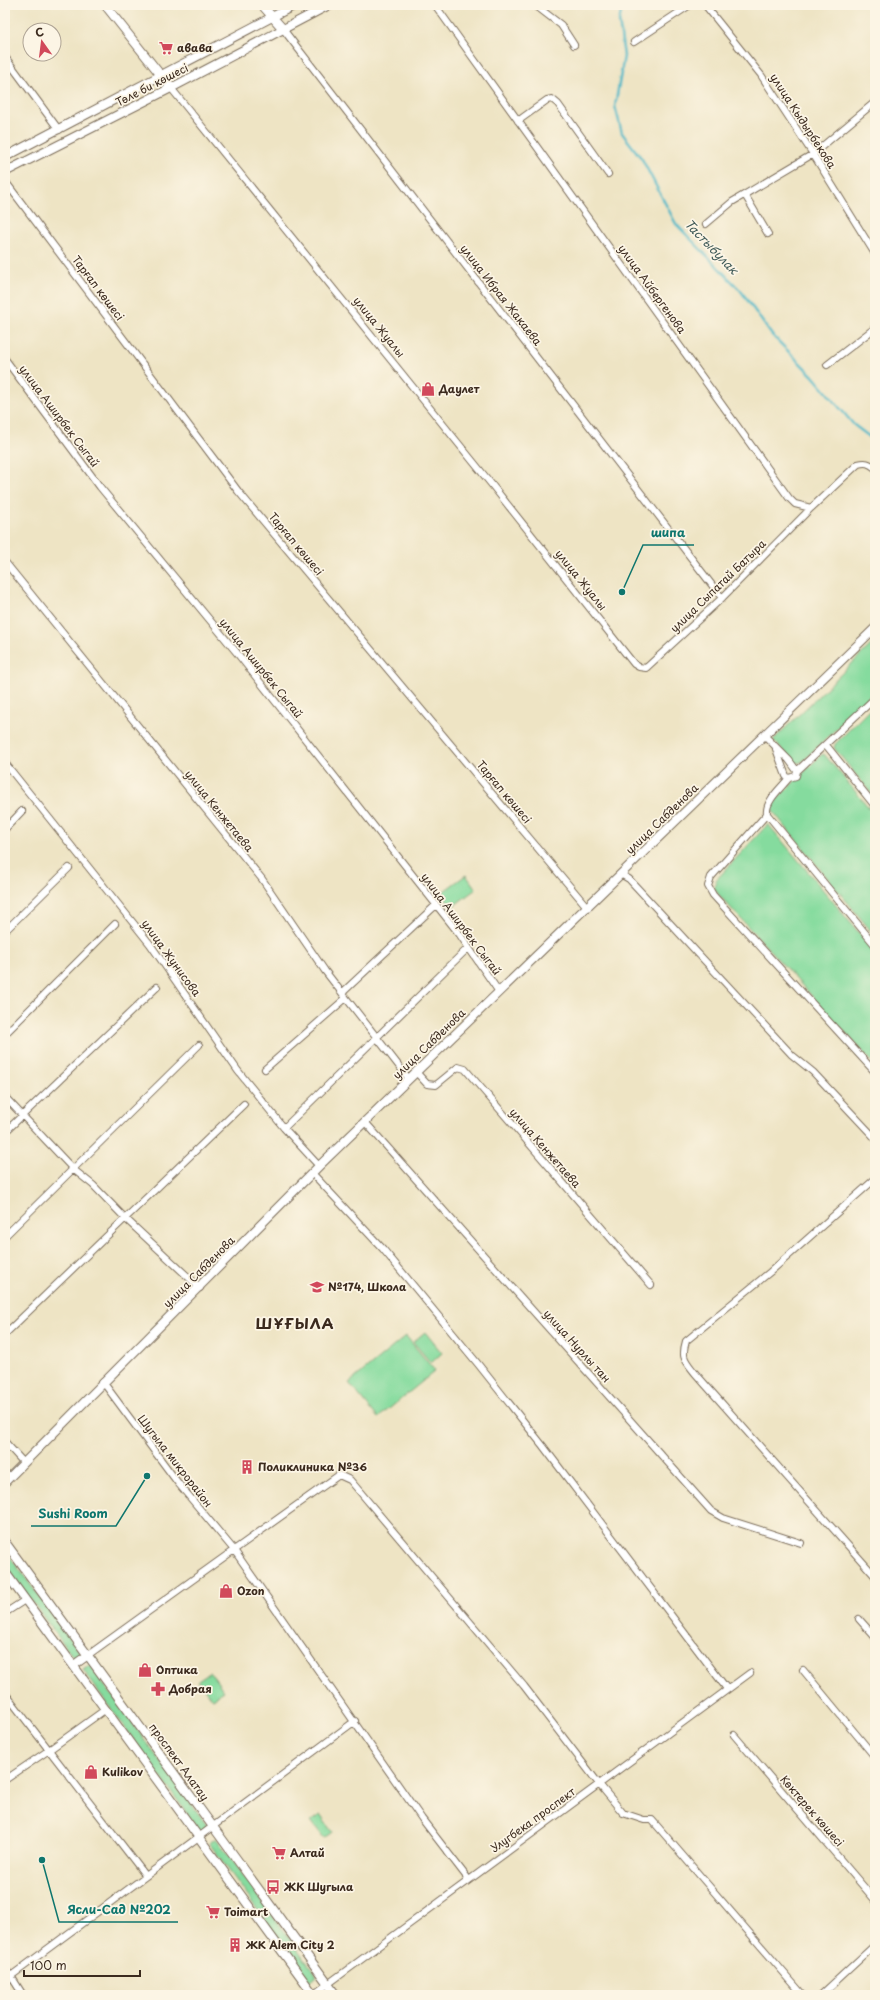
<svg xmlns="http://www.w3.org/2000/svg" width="880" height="2000" font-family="'Playpen Sans',sans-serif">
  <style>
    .grass { fill: #85db9e; stroke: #60825e }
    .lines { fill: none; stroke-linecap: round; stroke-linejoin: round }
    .stream { stroke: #4bb7c7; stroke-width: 2.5 }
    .street-casing { stroke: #7a6b58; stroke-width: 8 }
    .secondary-casing { stroke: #7a6b58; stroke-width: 10 }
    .street { stroke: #fff; stroke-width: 6 }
    .secondary { stroke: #fff; stroke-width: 8 }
    .labels { text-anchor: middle; stroke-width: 3.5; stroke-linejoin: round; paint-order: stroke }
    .poi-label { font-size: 11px; font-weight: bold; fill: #3b2a1e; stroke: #fcf5e5; text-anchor: start }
    .street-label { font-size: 11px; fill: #3b2a1e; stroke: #fcf5e5 }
    .water-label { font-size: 12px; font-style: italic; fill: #415b59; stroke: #fcf5e5 }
    .district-label { font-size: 15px; font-weight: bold; letter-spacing: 1px; fill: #3b2a1e; stroke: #fcf5e5 }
    .leader { fill: none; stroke: #0f766e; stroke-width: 1.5 }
    .callout-dot { fill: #0f766e; stroke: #fcf5e5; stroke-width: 1.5 }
    .callout-label { font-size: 12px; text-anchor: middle; font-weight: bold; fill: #0f766e; stroke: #fcf5e5; stroke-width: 3.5; stroke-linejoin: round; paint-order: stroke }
  </style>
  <rect width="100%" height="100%" fill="#fcf5e5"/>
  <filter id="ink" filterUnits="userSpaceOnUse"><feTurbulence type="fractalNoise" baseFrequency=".025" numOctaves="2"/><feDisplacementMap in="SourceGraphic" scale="8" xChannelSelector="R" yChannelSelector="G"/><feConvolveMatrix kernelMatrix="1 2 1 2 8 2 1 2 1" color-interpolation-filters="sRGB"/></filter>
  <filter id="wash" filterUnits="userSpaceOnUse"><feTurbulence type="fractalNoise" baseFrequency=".012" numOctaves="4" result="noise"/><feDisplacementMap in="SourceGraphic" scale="16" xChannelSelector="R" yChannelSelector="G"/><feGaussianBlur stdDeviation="0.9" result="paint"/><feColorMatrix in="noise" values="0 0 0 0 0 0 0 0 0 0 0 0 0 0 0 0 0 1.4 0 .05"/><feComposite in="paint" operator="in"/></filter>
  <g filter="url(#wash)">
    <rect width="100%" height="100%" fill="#eee4c4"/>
    <path class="grass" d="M 875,641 L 875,691 L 802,762 L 796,763 L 773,740 Z
      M 875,704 L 875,798 L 834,748 L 835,744 Z
      M 824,754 L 875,815 L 875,936 L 771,809 L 772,804 L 821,755 Z
      M 768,824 L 875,952 L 875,1065 L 718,894 L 714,887 L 716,880 Z
      M 466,875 L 476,889 L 452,907 L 441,893 Z
      M 425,1332 L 442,1353 L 431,1363 L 413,1342 Z
      M 406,1336 L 435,1371 L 378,1418 L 349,1383 Z
      M 5,1550 L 80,1652 L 81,1656 L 76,1658 L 73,1657 L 5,1565 Z
      M 90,1665 L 206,1824 L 207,1827 L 202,1831 L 199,1830 L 83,1670 Z
      M 210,1672 L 224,1691 L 212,1699 L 198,1680 Z
      M 320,1815 L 332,1832 L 324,1838 L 311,1821 Z
      M 216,1838 L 317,1976 L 310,1982 L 209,1843 Z"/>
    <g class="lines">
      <path class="stream" d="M 623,5 L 619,21 L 624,56 L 615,106 L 622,133 L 642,159 L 676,224 L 741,291 L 771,334 L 813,376 L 854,425 L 875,441"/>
    </g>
  </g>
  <g filter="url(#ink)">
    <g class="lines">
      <defs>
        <path id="street" d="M 435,5 L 789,498 L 795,504 L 811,508 L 858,464 C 866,462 869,463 875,468
          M 535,5 L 561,25 L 574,45
          M 705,5 L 761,75 L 813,154 L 875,254
          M 283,29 L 722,598
          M 634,42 L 690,5
          M 5,57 L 59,130
          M 171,88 L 492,485 L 634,664 L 639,667 L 646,668 L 722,598 L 811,508
          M 518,121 L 547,100 L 552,99 L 558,104 L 608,174
          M 5,181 L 238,491 L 588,908
          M 745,195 L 768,234
          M 706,224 L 732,202 L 813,154 L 875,102
          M 5,359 L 100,487 L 237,653 L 460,935 L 499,992
          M 827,365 L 875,328
          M 5,562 L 262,879 L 325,971 L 409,1079
          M 764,735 L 789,760 L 797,771
          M 826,745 L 875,806
          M 776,749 L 786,776 L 789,778 L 796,776 L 797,771 L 875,698
          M 5,763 L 150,944 L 238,1071 L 284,1128 L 319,1166
          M 789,778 C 781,788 765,801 767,814 L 875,945
          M 767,814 L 711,877 L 708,886 L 713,895 L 875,1072
          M 5,829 L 22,811
          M 622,875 L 629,879 L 792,1055 L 813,1072 L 875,1138
          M 5,931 L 69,868
          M 342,993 L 436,905
          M 5,1034 L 115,924
          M 265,1069 L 346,998
          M 416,1072 L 427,1084 L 436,1085 L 458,1067 L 465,1069 L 651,1285
          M 5,1097 L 73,1169 L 93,1185 L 126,1219 L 200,1288
          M 365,1122 L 711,1511 L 723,1518 L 801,1543
          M 284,1128 L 468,948
          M 5,1132 L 157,987
          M 312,1173 L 383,1249 L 478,1364 L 543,1446 L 727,1689
          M 875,1179 L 770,1272 L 686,1341 C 681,1358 685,1360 695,1373 L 875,1576
          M 5,1236 L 199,1045
          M 5,1334 L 244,1104
          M 5,1442 L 24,1463
          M 5,1613 L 25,1600
          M 859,1619 L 875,1637
          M 88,1655 L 234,1550 L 178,1483 L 103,1382
          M 803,1670 L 875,1757
          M 5,1693 L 49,1750 L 5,1780
          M 106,1709 L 49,1750 L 146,1876
          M 734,1735 L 875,1900
          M 469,1880 L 422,1819 L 234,1550 L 339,1475 L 350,1480 L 524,1686 L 599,1784 L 623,1813 L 644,1820 L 652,1820 L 803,1995
          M 5,1969 L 11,1976 L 355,1721
          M 5,1980 L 11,1976 L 23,1995
          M 313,1995 L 750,1673
          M 821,1995 L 875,1945"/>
        <path id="secondary" d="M 105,5 L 171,88
          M 262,5 L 283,29
          M 5,157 L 295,5
          M 5,172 L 171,88 L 329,5
          M 5,1482 L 319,1166 L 875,628
          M 5,1542 L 336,1995
          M 5,1572 L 314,1995
          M 74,1665 L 88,1655"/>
      </defs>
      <use href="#street" class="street-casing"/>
      <use href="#secondary" class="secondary-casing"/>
      <use href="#street" class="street"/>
      <use href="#secondary" class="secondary"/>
    </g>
  </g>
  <defs>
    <symbol id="supermarket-bare" viewBox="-9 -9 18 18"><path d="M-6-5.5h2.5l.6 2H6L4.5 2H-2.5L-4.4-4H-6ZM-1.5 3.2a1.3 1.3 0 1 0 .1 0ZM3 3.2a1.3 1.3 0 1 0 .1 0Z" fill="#d1495b" stroke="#fcf5e5" stroke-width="2.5" paint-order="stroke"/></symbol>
    <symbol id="shop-bare" viewBox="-9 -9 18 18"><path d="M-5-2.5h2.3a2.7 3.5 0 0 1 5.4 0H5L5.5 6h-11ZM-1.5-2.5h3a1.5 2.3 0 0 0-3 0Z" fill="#d1495b" stroke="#fcf5e5" stroke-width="2.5" paint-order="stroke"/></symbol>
    <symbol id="school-bare" viewBox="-9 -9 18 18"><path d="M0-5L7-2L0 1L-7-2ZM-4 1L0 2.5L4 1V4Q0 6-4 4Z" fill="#d1495b" stroke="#fcf5e5" stroke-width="2.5" paint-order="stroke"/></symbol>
    <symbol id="building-bare" viewBox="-9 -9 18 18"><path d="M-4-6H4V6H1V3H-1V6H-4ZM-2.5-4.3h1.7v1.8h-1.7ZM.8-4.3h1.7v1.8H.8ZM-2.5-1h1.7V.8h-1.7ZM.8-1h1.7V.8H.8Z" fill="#d1495b" stroke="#fcf5e5" stroke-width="2.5" paint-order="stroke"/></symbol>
    <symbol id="pharmacy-bare" viewBox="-9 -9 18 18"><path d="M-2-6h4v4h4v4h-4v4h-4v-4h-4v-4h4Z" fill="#d1495b" stroke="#fcf5e5" stroke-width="2.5" paint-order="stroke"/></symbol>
    <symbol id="bus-bare" viewBox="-9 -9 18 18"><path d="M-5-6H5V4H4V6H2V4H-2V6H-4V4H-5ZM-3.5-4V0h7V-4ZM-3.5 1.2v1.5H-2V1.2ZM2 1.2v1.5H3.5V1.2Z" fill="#d1495b" stroke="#fcf5e5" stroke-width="2.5" paint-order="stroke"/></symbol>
  </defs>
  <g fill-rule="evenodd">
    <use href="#supermarket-bare" x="156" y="38" width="20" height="20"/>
    <use href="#shop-bare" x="418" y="379" width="20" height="20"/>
    <use href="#school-bare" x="307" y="1277" width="20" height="20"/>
    <use href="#building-bare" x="237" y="1457" width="20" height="20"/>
    <use href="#shop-bare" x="216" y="1581" width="20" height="20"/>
    <use href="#shop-bare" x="135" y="1660" width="20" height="20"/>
    <use href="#pharmacy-bare" x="148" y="1679" width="20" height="20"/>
    <use href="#shop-bare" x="81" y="1762" width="20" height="20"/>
    <use href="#supermarket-bare" x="269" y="1843" width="20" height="20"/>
    <use href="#bus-bare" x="263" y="1877" width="20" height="20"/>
    <use href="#supermarket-bare" x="203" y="1902" width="20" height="20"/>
    <use href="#building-bare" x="225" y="1935" width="20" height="20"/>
  </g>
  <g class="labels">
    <g class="poi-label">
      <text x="177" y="52">авава</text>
      <text x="439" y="393">Даулет</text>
      <text x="328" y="1291">№174, Школа</text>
      <text x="258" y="1471">Поликлиника №36</text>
      <text x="237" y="1595">Ozon</text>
      <text x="156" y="1674">Оптика</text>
      <text x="169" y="1693">Добрая</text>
      <text x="102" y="1776">Kulikov</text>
      <text x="290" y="1857">Алтай</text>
      <text x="284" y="1891">ЖК Шугыла</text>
      <text x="224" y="1916">Toimart</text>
      <text x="246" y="1949">ЖК Alem City 2</text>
    </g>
    <g class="street-label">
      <text transform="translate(152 85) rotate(-27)" y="4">Төле би көшесі</text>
      <text transform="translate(803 121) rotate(57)" y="4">улица Кыдырбекова</text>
      <text transform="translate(98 288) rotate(53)" y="4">Тарғап көшесі</text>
      <text transform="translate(652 289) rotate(54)" y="4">улица Айбергенова</text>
      <text transform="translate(501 295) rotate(52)" y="4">улица Ибрая Жакаева</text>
      <text transform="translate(379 327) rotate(51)" y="4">улица Жуалы</text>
      <text transform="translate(59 416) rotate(53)" y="4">улица Аширбек Сыгай</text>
      <text transform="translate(296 544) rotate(50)" y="4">Тарғап көшесі</text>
      <text transform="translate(581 580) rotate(51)" y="4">улица Жуалы</text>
      <text transform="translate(718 586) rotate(-44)" y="4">улица Сыпатай Батыра</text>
      <text transform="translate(261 668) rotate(51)" y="4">улица Аширбек Сыгай</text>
      <text transform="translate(504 792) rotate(50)" y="4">Тарғап көшесі</text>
      <text transform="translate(219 811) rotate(51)" y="4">улица Кенжетаева</text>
      <text transform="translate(662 819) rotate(-44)" y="4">улица Сабденова</text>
      <text transform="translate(461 924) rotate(53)" y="4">улица Аширбек Сыгай</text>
      <text transform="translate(171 958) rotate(54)" y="4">улица Жунисова</text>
      <text transform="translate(429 1044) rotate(-44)" y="4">улица Сабденова</text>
      <text transform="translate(545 1148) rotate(49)" y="4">улица Кенжетаева</text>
      <text transform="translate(199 1272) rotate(-45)" y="4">улица Сабденова</text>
      <text transform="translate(577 1346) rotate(48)" y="4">улица Нурлы тан</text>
      <text transform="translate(175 1461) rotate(52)" y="4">Шугыла микрорайон</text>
      <text transform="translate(179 1762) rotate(54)" y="4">проспект Алатау</text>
      <text transform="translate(812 1811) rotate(49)" y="4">Көктерек көшесі</text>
      <text transform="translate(533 1820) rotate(-36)" y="4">Улугбека проспект</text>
    </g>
    <g class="water-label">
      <text transform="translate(711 247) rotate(46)" y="4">Тастыбулак</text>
    </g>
    <g class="district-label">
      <text x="295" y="1329">ШҰҒЫЛА</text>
    </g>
  </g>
  <path class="leader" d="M622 592L643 545H694M147 1476L116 1526H31M42 1860L59 1922H178"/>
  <g class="callout-dot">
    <circle cx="622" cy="592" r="4"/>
    <circle cx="147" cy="1476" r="4"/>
    <circle cx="42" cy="1860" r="4"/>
  </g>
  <g class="callout-label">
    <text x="668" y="537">шипа</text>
    <text x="73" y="1518">Sushi Room</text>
    <text x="119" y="1914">Ясли-Сад №202</text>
  </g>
  <rect width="880" height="2000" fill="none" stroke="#fcf5e5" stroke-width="20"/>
  <g transform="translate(42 42) rotate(346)"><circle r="19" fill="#fcf5e5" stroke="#afa495"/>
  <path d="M0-3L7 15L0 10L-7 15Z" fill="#d1495b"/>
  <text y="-6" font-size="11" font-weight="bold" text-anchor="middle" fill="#3b2a1e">С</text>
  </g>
  <path d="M24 1970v6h116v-6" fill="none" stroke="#3b2a1e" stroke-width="2"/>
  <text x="30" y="1970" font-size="12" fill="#3b2a1e" stroke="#fcf5e5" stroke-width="3" paint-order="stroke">100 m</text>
</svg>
